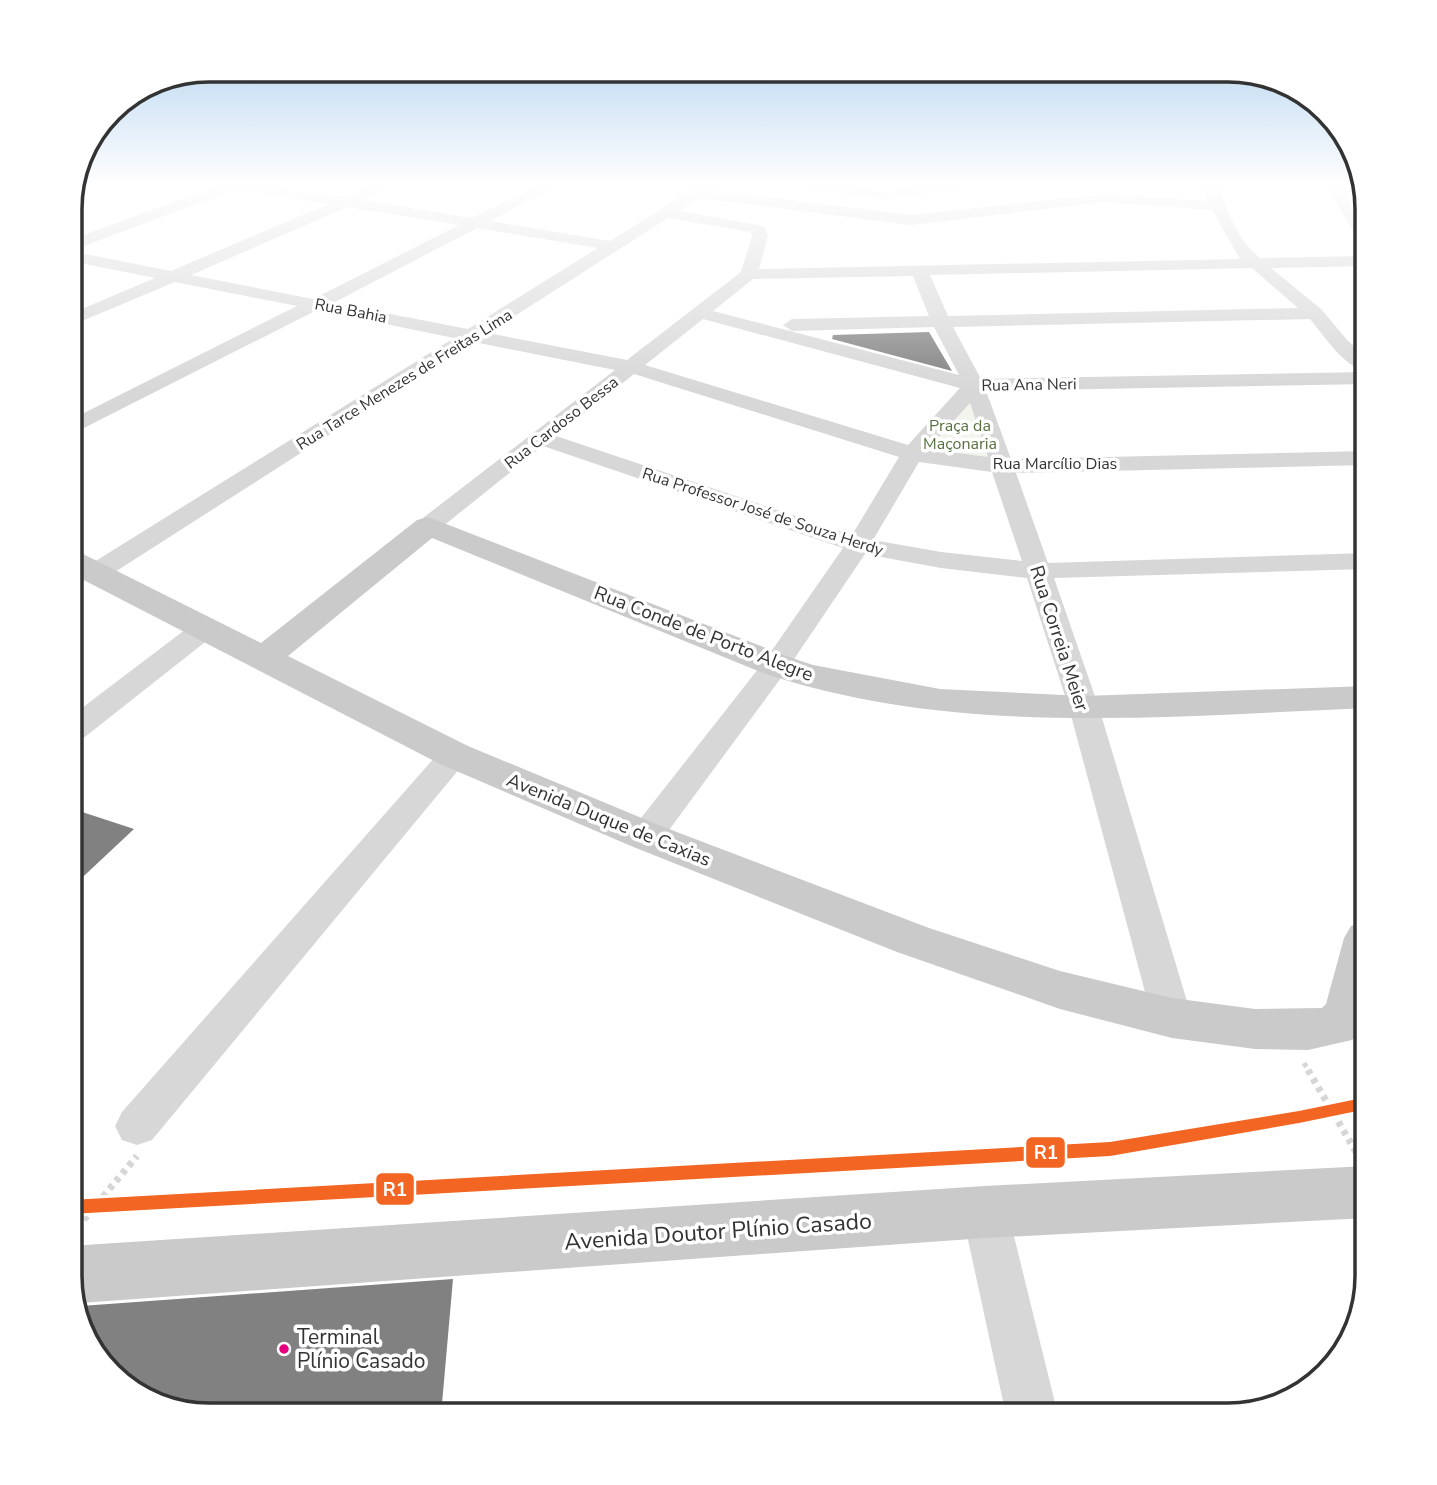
<svg xmlns="http://www.w3.org/2000/svg" width="1437" height="1485" font-family="'Nunito Sans',sans-serif">
  <style>
    .green { fill: #f1f5ed }
    .building { fill: #818181 }
    .lines { fill: none; stroke-linecap: round; stroke-linejoin: round }
    .path-far1 { stroke: #d6d6d6; stroke-width: 5; stroke-dasharray: 4.5 4.5; stroke-linecap: butt }
    .path { stroke: #d6d6d6; stroke-width: 7; stroke-dasharray: 5 5; stroke-linecap: butt }
    .minor { fill: #d7d7d7; fill-rule: evenodd }
    .major { fill: #cacaca; fill-rule: evenodd }
    .rail-1-casing { stroke: #fff; stroke-width: 6 }
    .rail-1 { fill: #f26522; fill-rule: evenodd }
    .bus-dot { fill: #e5007d; stroke: #fff; stroke-width: 2.5 }
    .labels { text-anchor: middle; stroke-width: 7; stroke-linejoin: round; paint-order: stroke }
    .far-street-label { font-size: 16px; fill: #333; stroke: #fff }
    .far-park-label { font-size: 16px; fill: #56703f; stroke: #fff }
    .street-label { font-size: 19px; fill: #333; stroke: #fff }
    .near-bus-label { font-size: 21px; fill: #333; stroke: #fff; text-anchor: start }
    .near-street-label { font-size: 23px; fill: #333; stroke: #fff }
    .rim { fill: none; stroke: #333; stroke-width: 3.5 }
    .line-badge { stroke: #fff; stroke-width: 2.5 }
    .badge-label { font-size: 19px; text-anchor: middle; font-weight: bold; fill: #fff }
  </style>
  <rect width="100%" height="100%" fill="#fff"/>
  <path class="green" d="M 968,385 L 996,463 L 915,452 Z"/>
  <path class="building" d="M 929,332 L 952,371 L 832,339 L 833,335 Z
    M 70,808 L 134,829 L 70,889 Z
    M 453,1279 L 441,1415 L 209,1415 L 148,1401 L 104,1367 L 81,1306 Z"/>
  <g class="lines">
    <path class="path-far1" d="M 1304,1063 L 1309,1071"/>
    <path class="path" d="M 1308,1070 L 1356,1152 L 1367,1151
      M 71,1235 L 137,1156"/>
    <path class="minor" d="M 75,184 L 91,184 L 74,192 Z
      M 222,184 L 261,184 L 343,197 L 375,184 L 394,184 L 361,200 L 472,218 L 541,184 L 559,184 L 490,221 L 610,241 L 701,184 L 718,184 L 711,190 L 911,215 L 1103,194 L 1208,201 L 1204,185 L 1218,184 C 1227,210 1237,240 1260,258 L 1367,256 L 1367,266 L 1271,268 L 1321,309 L 1348,341 L 1367,356 L 1367,384 L 986,391 L 1011,459 L 1367,451 L 1367,465 L 1016,473 L 1048,563 L 1367,553 L 1367,569 L 1054,578 L 1099,708 L 1192,1018 L 1186,1030 L 1172,1034 L 1158,1030 L 1152,1018 L 1069,708 L 1027,578 L 941,568 L 865,554 L 786,671 L 658,845 L 646,848 L 634,845 L 629,836 L 634,827 L 766,659 L 843,548 L 543,446 L 437,531 L 428,533 L 419,531 L 416,526 L 419,521 L 615,370 L 474,342 L 104,579 L 95,581 L 86,579 L 82,573 L 86,567 L 454,338 L 317,310 L 70,435 L 70,420 L 297,306 L 175,282 L 70,326 L 70,314 L 155,278 L 70,261 L 70,251 L 171,271 L 328,204 L 237,189 L 70,251 L 70,240 ZM 700,198 L 911,225 L 1103,202 L 1212,210 L 1240,259 L 759,269 L 768,236 L 764,226 L 679,211 ZM 347,207 L 459,225 L 313,299 L 191,275 ZM 668,218 L 751,232 L 752,236 L 741,272 L 627,360 L 488,333 ZM 477,228 L 598,248 L 468,329 L 333,303 ZM 1252,268 L 1298,308 L 948,316 L 930,275 ZM 913,276 L 929,316 L 792,319 L 783,325 L 792,331 L 934,327 L 959,375 L 713,311 L 753,279 ZM 703,319 L 960,388 L 908,445 L 645,365 ZM 1310,319 C 1325,337 1343,366 1367,372 L 981,379 L 953,327 ZM 634,374 L 899,457 L 852,535 L 556,436 ZM 970,403 L 988,457 L 928,449 ZM 919,462 L 992,472 L 1022,561 L 941,552 L 873,540 Z
      M 797,184 L 837,184 L 885,191 L 931,184 L 970,184 L 963,188 L 885,199 L 804,188 Z
      M 1324,184 L 1338,184 L 1367,228 L 1367,245 L 1361,243 Z
      M 204,621 L 214,623 L 218,629 L 214,635 L 81,740 L 70,743 L 70,717 L 194,623 Z
      M 454,745 L 465,748 L 470,755 L 465,762 L 152,1140 L 137,1145 L 122,1140 L 115,1126 L 122,1112 L 443,748 Z
      M 985,1190 L 1001,1197 L 1008,1212 L 1058,1415 L 1006,1415 L 962,1212 L 969,1197 Z"/>
    <path class="major" d="M 428,517 L 789,657 L 813,665 L 940,689 L 1084,696 L 1367,686 L 1367,708 C 1166,716 957,738 763,673 L 432,538 L 288,656 L 468,746 L 661,826 L 929,928 L 1060,971 L 1172,998 L 1255,1009 L 1322,1008 L 1326,1004 L 1344,938 L 1351,926 L 1367,920 L 1365,1028 L 1352,1040 L 1308,1050 L 1255,1049 L 1172,1038 L 1060,1009 L 897,952 L 631,846 L 440,764 L 70,573 L 70,551 L 81,553 L 261,643 L 417,520 Z
      M 1367,1166 L 1367,1218 L 985,1238 L 80,1303 L 70,1276 L 70,1246 L 985,1186 Z"/>
    <defs>
      <path id="rail-1" d="M 1367,1097 L 1367,1109 L 1299,1123 L 1110,1156 L 70,1214 L 70,1200 L 1110,1142 L 1299,1111 Z"/>
    </defs>
    <use href="#rail-1" class="rail-1-casing"/>
    <use href="#rail-1" class="rail-1"/>
  </g>
  <linearGradient id="sky" x2="0" y2="1"><stop stop-color="#a3caec"/><stop offset="0.47" stop-color="#fff"/><stop offset="1" stop-color="#fff" stop-opacity="0"/></linearGradient>
  <rect width="1437" height="392" fill="url(#sky)"/>
  <circle class="bus-dot" cx="284" cy="1349" r="6"/>
  <g class="labels">
    <g class="far-street-label">
      <text transform="translate(351 310) rotate(11)" y="6">Rua Bahia</text>
      <text transform="translate(404 379) rotate(-32)" y="6">Rua Tarce Menezes de Freitas Lima</text>
      <text transform="translate(1029 384) rotate(-1)" y="6">Rua Ana Neri</text>
      <text transform="translate(561 422) rotate(-38)" y="6">Rua Cardoso Bessa</text>
      <text x="1055" y="469">Rua Marcílio Dias</text>
      <text transform="translate(763 511) rotate(18)" y="6">Rua Professor José de Souza Herdy</text>
    </g>
    <g class="far-park-label">
      <text x="960" y="431">Praça da<tspan x="960" dy="18">Maçonaria</tspan></text>
    </g>
    <g class="street-label">
      <text transform="translate(704 633) rotate(21)" y="7">Rua Conde de Porto Alegre</text>
      <text transform="translate(1060 638) rotate(72)" y="7">Rua Correia Meier</text>
      <text transform="translate(609 819) rotate(22)" y="7">Avenida Duque de Caxias</text>
    </g>
    <g class="near-bus-label">
      <text x="297" y="1344">Terminal<tspan x="297" dy="24">Plínio Casado</tspan></text>
    </g>
    <g class="near-street-label">
      <text transform="translate(718 1231) rotate(-4)" y="8">Avenida Doutor Plínio Casado</text>
    </g>
  </g>
  <path d="M0 0H1437V1485H0ZM209 82H1228A127 127 0 0 1 1355 209V1276A127 127 0 0 1 1228 1403H209A127 127 0 0 1 82 1276V209A127 127 0 0 1 209 82Z" fill="#fff" fill-rule="evenodd"/>
  <path class="rim" d="M209 82H1228A127 127 0 0 1 1355 209V1276A127 127 0 0 1 1228 1403H209A127 127 0 0 1 82 1276V209A127 127 0 0 1 209 82Z"/>
  <g class="line-badge">
    <rect x="1025" y="1136" width="41" height="33" rx="7" fill="#f26522"/>
    <rect x="375" y="1172" width="40" height="34" rx="7" fill="#f26522"/>
  </g>
  <g class="badge-label">
    <text x="1046" y="1159">R1</text>
    <text x="395" y="1196">R1</text>
  </g>
</svg>
